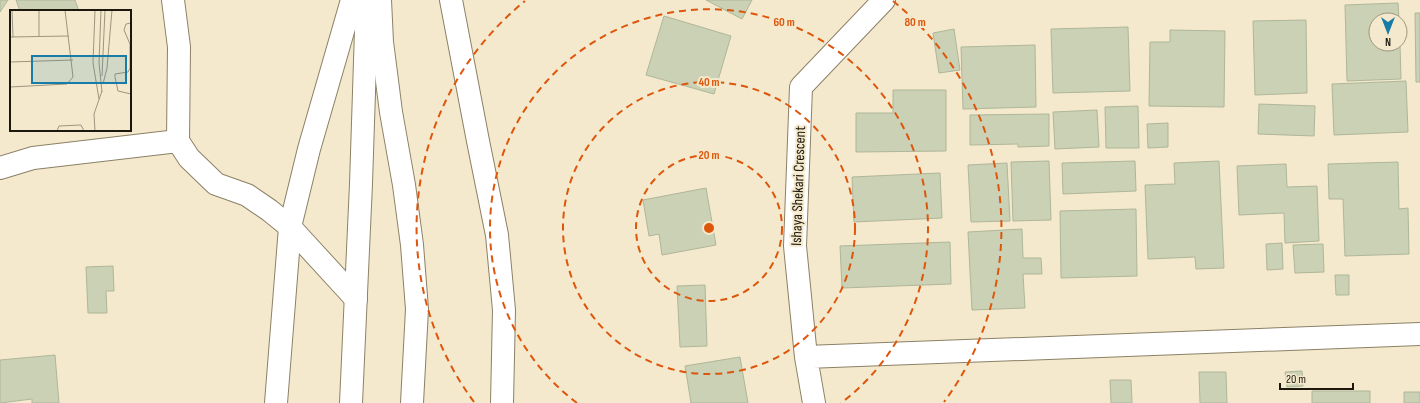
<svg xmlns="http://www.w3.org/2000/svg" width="1420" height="403" font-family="'Sofia Sans Condensed',sans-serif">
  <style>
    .building { fill: #cad1b4; stroke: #afb69a }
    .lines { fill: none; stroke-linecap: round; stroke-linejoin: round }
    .minor-casing { stroke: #8c8167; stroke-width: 24 }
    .major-casing { stroke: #8c8167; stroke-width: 24 }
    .highway-casing { stroke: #8c8167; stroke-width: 24 }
    .minor { stroke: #fff; stroke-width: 22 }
    .major { stroke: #fff; stroke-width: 22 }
    .highway { stroke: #fff; stroke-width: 22 }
    .ring { fill: none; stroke: #de560c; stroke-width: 2; stroke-dasharray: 7 5 }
    .labels { text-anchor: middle; stroke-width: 4; stroke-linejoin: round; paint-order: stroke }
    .street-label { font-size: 15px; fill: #1c180e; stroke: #f4e9cc }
    .inset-road { fill: none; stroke: #9e9580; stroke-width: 1 }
    .view { fill: #177ca7; fill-opacity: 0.15; stroke: #177ca7; stroke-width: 2 }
    .inset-edge { fill: none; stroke: #1c180e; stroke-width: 2 }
    .centre { fill: #de560c; stroke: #f4e9cc; stroke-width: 2 }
    .ring-label { font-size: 12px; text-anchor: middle; font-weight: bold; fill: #de560c; stroke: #f4e9cc; stroke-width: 4; stroke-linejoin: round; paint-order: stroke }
  </style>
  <rect width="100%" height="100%" fill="#f4e9cc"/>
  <path class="building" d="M 0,0 L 8,0 L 0,12 Z
    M 16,0 L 75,0 L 79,11 L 20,11 Z
    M 706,0 L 752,0 L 742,19 Z
    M 1398,3 L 1399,20 L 1376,20 L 1376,44 L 1400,44 L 1401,79 L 1347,81 L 1345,5 Z
    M 1415,13 L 1420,13 L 1420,82 L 1416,82 Z
    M 664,16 L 731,36 L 714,94 L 646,75 Z
    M 1306,20 L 1307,93 L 1255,95 L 1253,21 Z
    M 1128,27 L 1130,91 L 1053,93 L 1051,29 Z
    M 954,29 L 960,70 L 939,73 L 933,33 Z
    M 1170,30 L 1225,31 L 1224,107 L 1149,106 L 1150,42 L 1170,42 Z
    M 1035,45 L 1036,107 L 963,109 L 961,47 Z
    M 1406,81 L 1408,132 L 1334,135 L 1332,84 Z
    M 893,90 L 946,90 L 946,151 L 856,152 L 856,113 L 893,113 Z
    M 1259,104 L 1315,106 L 1314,136 L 1258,134 Z
    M 1138,106 L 1139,148 L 1106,148 L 1105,107 Z
    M 1097,110 L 1099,147 L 1055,149 L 1053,112 Z
    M 1049,114 L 1049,146 L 1018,147 L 1018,144 L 970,145 L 970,115 Z
    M 1168,123 L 1168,147 L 1148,148 L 1147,124 Z
    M 1049,161 L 1051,220 L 1013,221 L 1011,162 Z
    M 1135,161 L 1136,191 L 1063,194 L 1062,163 Z
    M 1219,161 L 1224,268 L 1196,269 L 1195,257 L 1148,259 L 1145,185 L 1175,184 L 1174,163 Z
    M 1398,162 L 1399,209 L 1408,208 L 1409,254 L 1345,256 L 1343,199 L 1329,199 L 1328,164 Z
    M 1007,163 L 1010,221 L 971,222 L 968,165 Z
    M 1286,164 L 1287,187 L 1317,186 L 1319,241 L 1285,243 L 1284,213 L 1239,215 L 1237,166 Z
    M 940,173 L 942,218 L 854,222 L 852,177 Z
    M 706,188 L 716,245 L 662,255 L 659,234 L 649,236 L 643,200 Z
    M 1136,209 L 1137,276 L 1061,278 L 1060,211 Z
    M 1022,229 L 1023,258 L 1041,258 L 1042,274 L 1023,274 L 1025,308 L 972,310 L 968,232 Z
    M 950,242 L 951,284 L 842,288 L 840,246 Z
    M 1282,243 L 1283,269 L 1267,270 L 1266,244 Z
    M 1323,244 L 1324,272 L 1295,273 L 1293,245 Z
    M 113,266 L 114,291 L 106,291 L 107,313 L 88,313 L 86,267 Z
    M 1335,275 L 1349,275 L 1349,295 L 1336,295 Z
    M 705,285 L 707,346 L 680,347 L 677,286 Z
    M 55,355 L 59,403 L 32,403 L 32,399 L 0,403 L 0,360 Z
    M 740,357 L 748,403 L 691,403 L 685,366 Z
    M 1302,371 L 1303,386 L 1287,387 L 1285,372 Z
    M 1199,372 L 1226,372 L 1227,403 L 1200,403 Z
    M 1110,380 L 1131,380 L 1132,403 L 1111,403 Z
    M 1312,391 L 1370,391 L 1370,403 L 1312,403 Z
    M 1404,392 L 1420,392 L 1420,403 L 1404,403 Z"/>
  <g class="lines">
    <defs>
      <path id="minor" d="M 178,141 L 189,158 L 216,184 L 247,195 L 269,210 L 290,227 L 356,299
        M 0,168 L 33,158 L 178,141 L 179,47 L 173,0
        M 806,357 L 1420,334
        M 814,403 L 806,357 L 795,246 L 801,87 L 884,0"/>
      <path id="major" d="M 451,0 L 478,141 L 497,235 L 504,310 L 502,403
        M 351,403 L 361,184 L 367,0"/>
      <path id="highway" d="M 380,0 L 382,42 L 391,112 L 404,185 L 412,245 L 417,309 L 412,403
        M 276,403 L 290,227 L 309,149 L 352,0"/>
    </defs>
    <use href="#minor" class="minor-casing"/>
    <use href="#major" class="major-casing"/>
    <use href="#highway" class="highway-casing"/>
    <use href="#minor" class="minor"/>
    <use href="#major" class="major"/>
    <use href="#highway" class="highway"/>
  </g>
  <g class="ring">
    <circle cx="709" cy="228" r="73"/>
    <circle cx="709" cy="228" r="146"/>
    <path d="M577 403A219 219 0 1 1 841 403"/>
    <path d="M474 402A292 292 0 0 1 525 1M893 1A292 292 0 0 1 944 402"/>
  </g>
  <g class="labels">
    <g class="street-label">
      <text transform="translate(798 186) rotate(-88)" y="5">Ishaya Shekari Crescent</text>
    </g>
  </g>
  <g transform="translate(10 10)">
    <rect width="121" height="121" fill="#f4e9cc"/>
    <path class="inset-road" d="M 2,0 L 3,27M 85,0 L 83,53 L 89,89M 91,0 L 89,53 L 92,82M 121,13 L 116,14 L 114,20 L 120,34 L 120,58 L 118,62 L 105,64 L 105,67 L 108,81 L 121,84M 29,26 L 29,0M 0,27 L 59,26M 0,52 L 63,50M 92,66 L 95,0M 93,74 L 97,58 L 102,0M 0,77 L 57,74 L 63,67 L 55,0M 47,121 L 49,116 L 71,115 L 74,121M 85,121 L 84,104 L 92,81"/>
    <path class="view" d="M 22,46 L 116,46 L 116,73 L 22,73 Z"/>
    <rect width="121" height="121" class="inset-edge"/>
  </g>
  <circle cx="709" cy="228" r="6" class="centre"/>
  <g class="ring-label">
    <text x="915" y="26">80 m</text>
    <text x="784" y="26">60 m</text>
    <text x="709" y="86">40 m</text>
    <text x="709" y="159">20 m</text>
  </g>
  <g transform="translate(1388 32) rotate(180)"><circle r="19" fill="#f4e9cc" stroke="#9e9580"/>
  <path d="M0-3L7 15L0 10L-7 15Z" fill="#177ca7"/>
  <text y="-6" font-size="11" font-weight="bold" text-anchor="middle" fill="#1c180e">N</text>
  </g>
  <path d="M1280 383v6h73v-6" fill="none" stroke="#1c180e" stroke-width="2"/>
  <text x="1286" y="383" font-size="12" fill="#1c180e" stroke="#f4e9cc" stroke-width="3" paint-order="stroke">20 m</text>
</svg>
